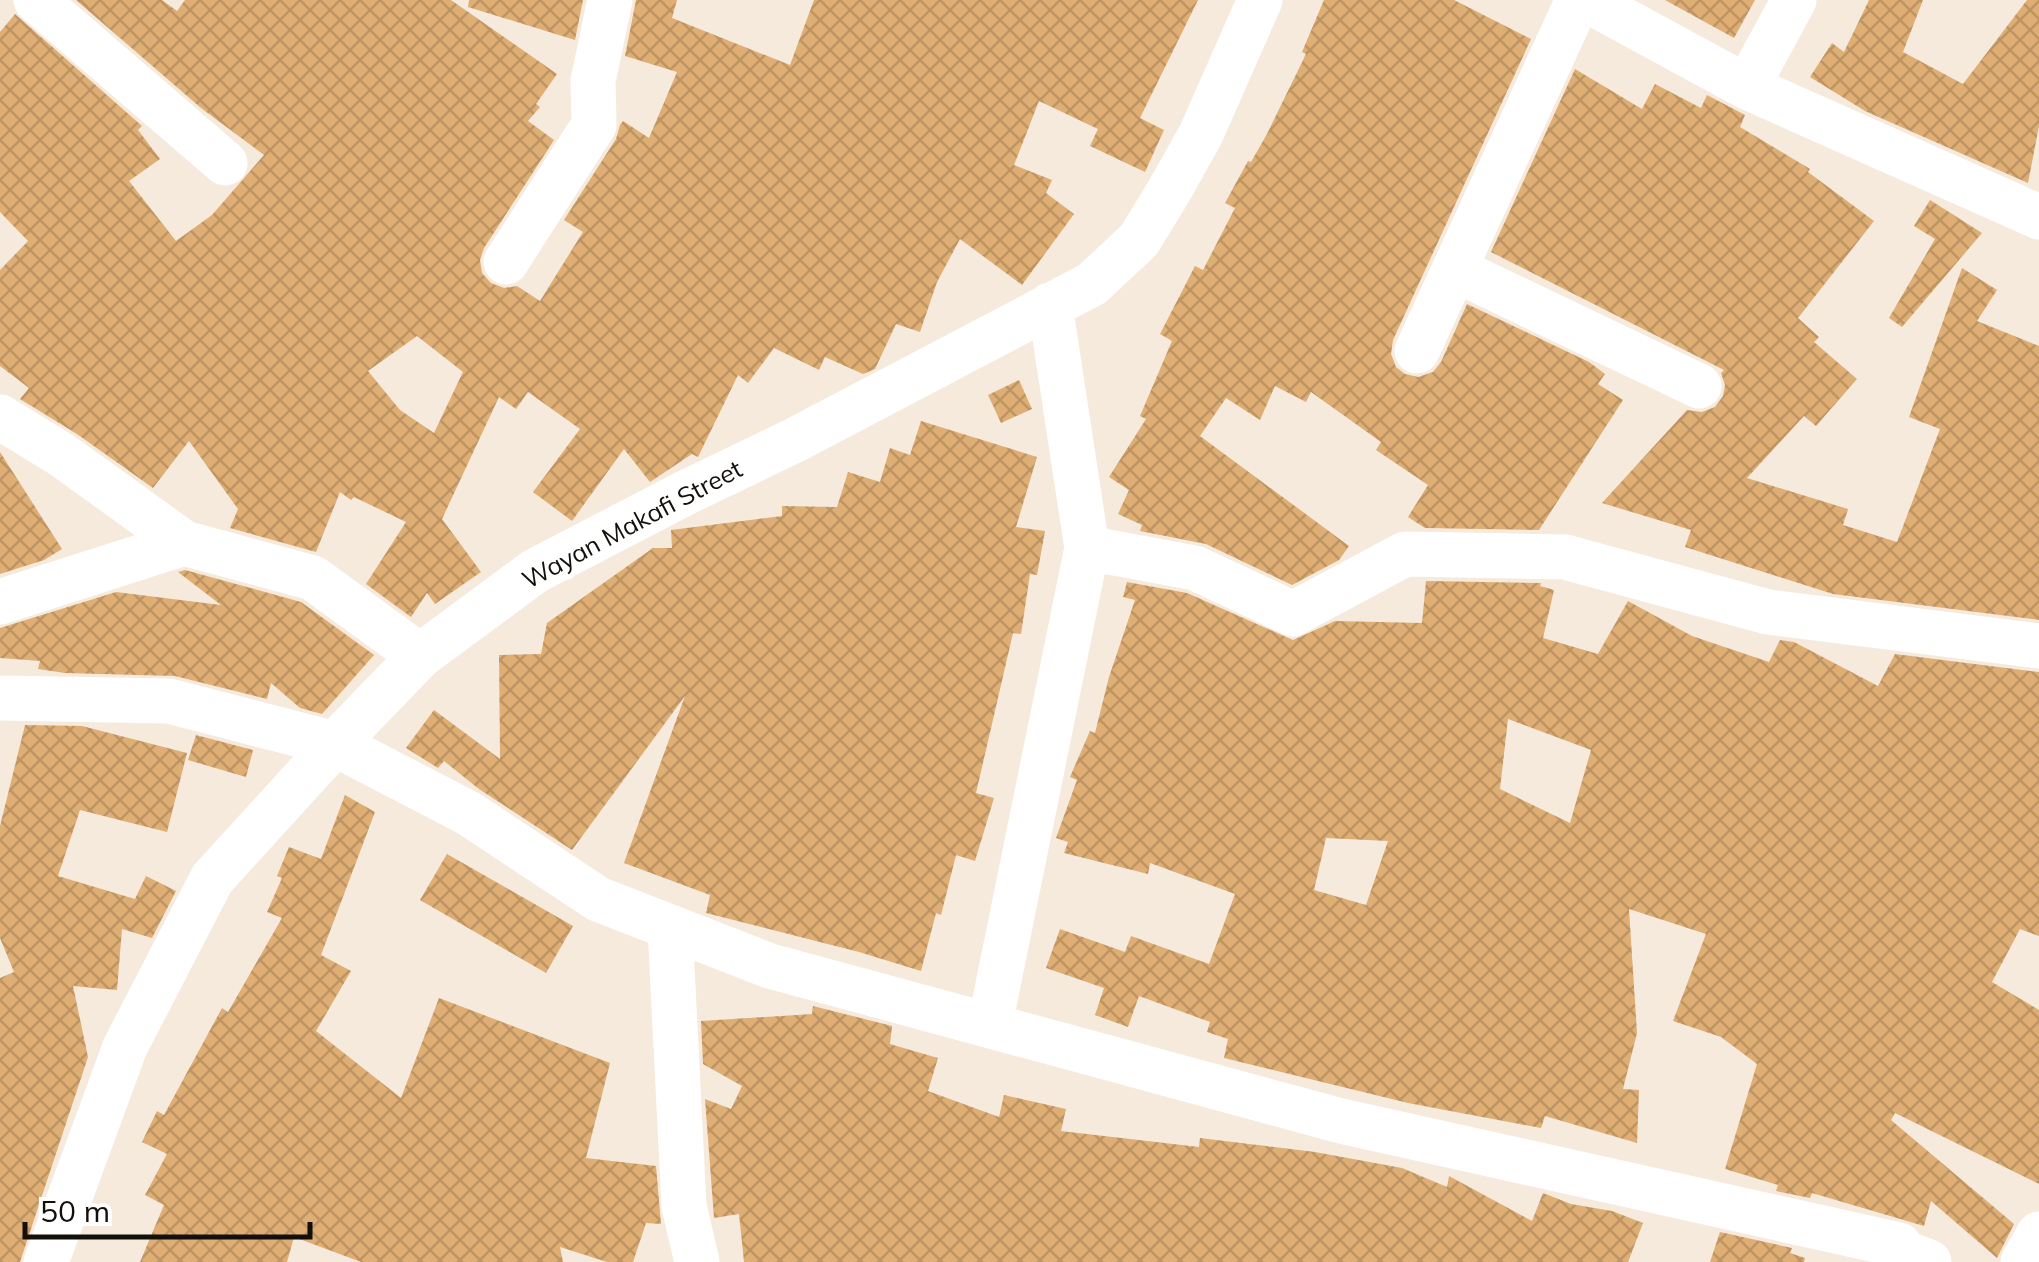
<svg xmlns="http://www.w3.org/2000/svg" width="2039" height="1262" font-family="Mulish,sans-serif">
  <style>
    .building { fill: url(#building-cross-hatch); fill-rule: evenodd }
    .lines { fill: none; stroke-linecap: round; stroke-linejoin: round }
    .minor { stroke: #fff; stroke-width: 45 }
    .labels { text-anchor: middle; stroke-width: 10; stroke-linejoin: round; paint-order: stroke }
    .street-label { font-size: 25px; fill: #130f0a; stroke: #fff }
  </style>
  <defs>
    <pattern id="building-cross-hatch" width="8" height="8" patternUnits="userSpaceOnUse" patternTransform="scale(2.5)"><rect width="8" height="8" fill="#deae74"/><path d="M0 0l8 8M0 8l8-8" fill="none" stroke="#be9463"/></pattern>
  </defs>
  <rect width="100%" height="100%" fill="#f6eadd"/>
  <path class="building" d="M 76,0 L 162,0 L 177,11 L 185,0 L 451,0 L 557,74 L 536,104 L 540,107 L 528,121 L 554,140 L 484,248 L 480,260 L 482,273 L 491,283 L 504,288 L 517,286 L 540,301 L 583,232 L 564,220 L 616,139 L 620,125 L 623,121 L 649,138 L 677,72 L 625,56 L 636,0 L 677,0 L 672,18 L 790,65 L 814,0 L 1198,0 L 1140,118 L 1164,130 L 1145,172 L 1090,146 L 1098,129 L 1039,101 L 1014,165 L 1052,180 L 1046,193 L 1074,214 L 1022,285 L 960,239 L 937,282 L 920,332 L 896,324 L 875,369 L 863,374 L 825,357 L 819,370 L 774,348 L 748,383 L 738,375 L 698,457 L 692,454 L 650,482 L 624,449 L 572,521 L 533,492 L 580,429 L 528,392 L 516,409 L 499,397 L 442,519 L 481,572 L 435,604 L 427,593 L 411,617 L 366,584 L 406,522 L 354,497 L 351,500 L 340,492 L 316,552 L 230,528 L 238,509 L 189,441 L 153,488 L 77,434 L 20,399 L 29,388 L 0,366 L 0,270 L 28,241 L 0,212 L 0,32 L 15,14 L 142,126 L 138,130 L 160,159 L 129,181 L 176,241 L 212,215 L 264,155 L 201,108 ZM 417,336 L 463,372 L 434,433 L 400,410 L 368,371 Z
    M 469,0 L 583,0 L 575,40 L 468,7 Z
    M 1324,0 L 1454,0 L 1531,39 L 1393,340 L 1391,354 L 1396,367 L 1405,374 L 1418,377 L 1433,372 L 1441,362 L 1467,304 L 1589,362 L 1605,374 L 1598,384 L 1623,400 L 1539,530 L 1425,528 L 1408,517 L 1428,485 L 1376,450 L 1381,442 L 1311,392 L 1306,402 L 1275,386 L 1260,420 L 1226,398 L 1200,436 L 1349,546 L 1339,560 L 1292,585 L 1206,544 L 1140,531 L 1142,525 L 1118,514 L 1129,490 L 1109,477 L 1146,419 L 1140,416 L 1172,341 L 1160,334 L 1195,266 L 1203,270 L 1235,208 L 1225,203 L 1248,161 L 1251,162 L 1267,134 L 1306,54 L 1302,52 Z
    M 1665,0 L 1755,0 L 1734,38 Z
    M 1869,0 L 1923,0 L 1903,52 L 1963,84 L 2027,0 L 2039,0 L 2039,126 L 2028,183 L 1865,111 L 1810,77 L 1832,43 L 1844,52 Z
    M 1575,69 L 1642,109 L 1655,84 L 1701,108 L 1707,95 L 1745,115 L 1740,127 L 1810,169 L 1808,172 L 1874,221 L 1798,318 L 1819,337 L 1814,342 L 1857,379 L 1816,426 L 1804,416 L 1747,478 L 1848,509 L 1843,525 L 1897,542 L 1940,429 L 1909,417 L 1962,268 L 1997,290 L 1977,321 L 2039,346 L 2039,620 L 1833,594 L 1685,547 L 1691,530 L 1602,503 L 1687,410 L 1702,412 L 1715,407 L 1723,396 L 1725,385 L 1721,373 L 1724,370 L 1491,252 Z
    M 1930,200 L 1982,233 L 1902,327 L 1889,318 L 1935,239 L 1914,226 Z
    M 1019,380 L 1032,409 L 1001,423 L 988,395 Z
    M 921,421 L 1037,457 L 1016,527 L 1045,531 L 1037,575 L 1030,574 L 1021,634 L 1013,633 L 976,793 L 994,798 L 975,861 L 956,855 L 941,915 L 936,913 L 921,971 L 859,952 L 710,914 L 706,913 L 710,895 L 624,863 L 685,696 L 572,850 L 479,789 L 444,761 L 438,768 L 406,748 L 434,710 L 500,759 L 499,655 L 541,654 L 547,623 L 653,548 L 672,548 L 671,530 L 782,516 L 782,506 L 837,507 L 848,472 L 880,482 L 890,448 L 910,455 Z
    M 0,452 L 62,549 L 44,560 L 0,574 Z
    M 185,570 L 301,602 L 374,655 L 322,714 L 300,708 L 271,683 L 267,699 L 175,676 L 65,673 L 38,669 L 40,661 L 0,658 L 0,628 L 116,592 L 221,605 L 178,572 Z
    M 1426,581 L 1541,583 L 1540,586 L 1554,590 L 1543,638 L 1598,654 L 1628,601 L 1692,636 L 1769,662 L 1780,640 L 1794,642 L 1878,686 L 1895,654 L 2039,672 L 2039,936 L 2020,929 L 1992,982 L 2039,1010 L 2039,1184 L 1895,1113 L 1891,1120 L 2014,1224 L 1997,1258 L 1931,1201 L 1924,1226 L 1812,1193 L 1810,1198 L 1776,1191 L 1778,1185 L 1725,1169 L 1757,1064 L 1721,1037 L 1673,1021 L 1706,934 L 1629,909 L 1637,1033 L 1623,1089 L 1639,1090 L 1637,1143 L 1545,1116 L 1541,1128 L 1408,1103 L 1224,1058 L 1228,1039 L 1207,1032 L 1210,1022 L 1139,996 L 1128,1027 L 1095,1015 L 1104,988 L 1046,968 L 1060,929 L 1125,952 L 1131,936 L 1209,964 L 1235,894 L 1150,863 L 1148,874 L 1064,853 L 1068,842 L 1056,838 L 1077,780 L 1070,777 L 1090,731 L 1095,733 L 1109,677 L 1135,600 L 1123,597 L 1127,582 L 1187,593 L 1293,640 L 1335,621 L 1422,623 ZM 1508,719 L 1591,750 L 1570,823 L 1500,789 ZM 1326,838 L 1388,841 L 1366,905 L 1314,890 Z
    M 25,725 L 82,726 L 187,753 L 167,832 L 80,810 L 58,876 L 135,899 L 146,876 L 176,891 L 152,938 L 122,929 L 117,990 L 73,986 L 88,1057 L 20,1262 L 0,1262 L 0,978 L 14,972 L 0,938 L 0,826 Z
    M 196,735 L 253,750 L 246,777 L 188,760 Z
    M 345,795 L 375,812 L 321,955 L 351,971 L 316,1031 L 401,1098 L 439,998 L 610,1063 L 586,1158 L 656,1166 L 661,1224 L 646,1223 L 633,1262 L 607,1262 L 560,1247 L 563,1262 L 361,1262 L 294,1237 L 287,1262 L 140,1262 L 164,1205 L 145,1195 L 167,1154 L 142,1142 L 157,1111 L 164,1115 L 222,1008 L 228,1012 L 282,918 L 267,912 L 282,878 L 277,876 L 289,847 L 321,859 Z
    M 447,854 L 573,926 L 546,973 L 420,900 Z
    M 813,1006 L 892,1026 L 890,1044 L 938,1058 L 928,1091 L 999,1117 L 1004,1095 L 1066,1109 L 1061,1131 L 1199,1147 L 1200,1138 L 1315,1152 L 1402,1168 L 1447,1187 L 1449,1176 L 1532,1221 L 1543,1193 L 1571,1204 L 1612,1211 L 1643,1223 L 1628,1262 L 744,1262 L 739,1214 L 714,1218 L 705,1099 L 731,1109 L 742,1086 L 703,1064 L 701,1021 L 812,1014 Z
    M 1720,1232 L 1792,1248 L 1790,1253 L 1805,1258 L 1804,1262 L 1710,1262 Z"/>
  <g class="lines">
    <path class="minor" d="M 36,0 L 225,163
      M 1587,0 L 1747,87 L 2039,217
      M 1747,87 L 1794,0
      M 506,262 L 594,125 L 593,81 L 610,0
      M 1456,270 L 1699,386
      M 1417,351 L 1578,0
      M 0,417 L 62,455 L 184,543 L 313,578 L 420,656
      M 1087,548 L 1195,568 L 1293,614 L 1405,554 L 1565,557 L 1768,612 L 2039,646
      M 0,602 L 184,543
      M 0,698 L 169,701 L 335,744 L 468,813 L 598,899 L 770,966 L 1341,1121 L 1899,1245 L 1900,1251 L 1929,1262
      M 670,927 L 684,1206 L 697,1262
      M 990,1024 L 1087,548 L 1050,305
      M 46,1262 L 125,1047 L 212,879 L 335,744 L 420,656 L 535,571 L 687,492 L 795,440 L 1092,284 L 1139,240 L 1169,191 L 1201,134 L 1260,0
      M 2023,1262 L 2039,1234"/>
  </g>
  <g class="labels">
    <g class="street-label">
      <text transform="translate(632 524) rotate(-28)" y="9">Wayan Makafi Street</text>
    </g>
  </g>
  <path d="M25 1222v15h285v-15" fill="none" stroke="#130f0a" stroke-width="5"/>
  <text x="40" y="1222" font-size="30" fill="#130f0a" stroke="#ffffff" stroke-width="8" paint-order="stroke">50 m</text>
</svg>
